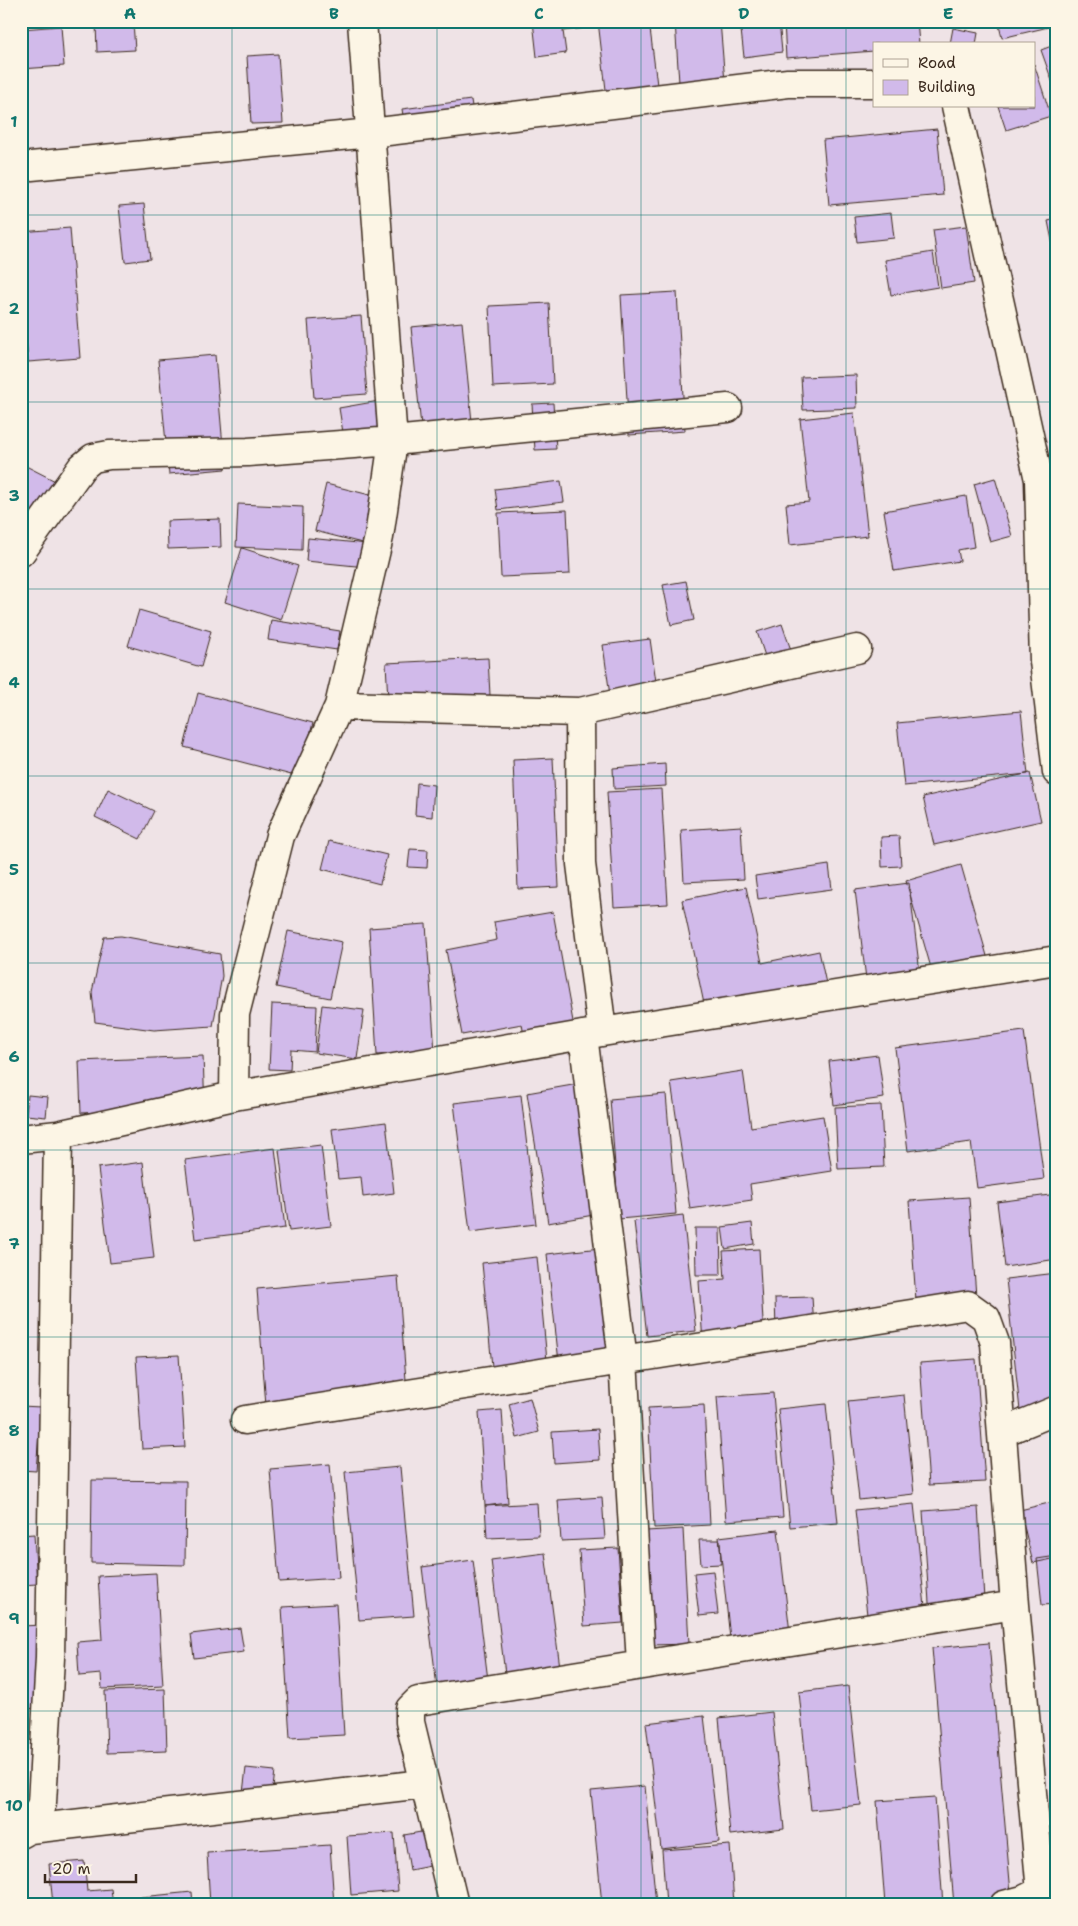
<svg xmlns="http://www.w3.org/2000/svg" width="1078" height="1926" font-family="'Shantell Sans',sans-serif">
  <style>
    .building { fill: #d1baea; stroke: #3b2a1e }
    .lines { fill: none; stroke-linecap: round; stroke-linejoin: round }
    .street-casing { stroke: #3b2a1e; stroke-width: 31 }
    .street { stroke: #fcf5e5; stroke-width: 28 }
    .grid { fill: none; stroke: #0f766e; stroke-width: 1; stroke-opacity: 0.55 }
    .neatline { fill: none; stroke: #0f766e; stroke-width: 2 }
    .grid-label { font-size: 16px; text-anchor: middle; font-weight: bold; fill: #0f766e }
  </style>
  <rect width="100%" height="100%" fill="#efe3e6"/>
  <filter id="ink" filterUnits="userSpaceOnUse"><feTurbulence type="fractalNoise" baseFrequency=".02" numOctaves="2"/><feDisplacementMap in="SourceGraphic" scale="10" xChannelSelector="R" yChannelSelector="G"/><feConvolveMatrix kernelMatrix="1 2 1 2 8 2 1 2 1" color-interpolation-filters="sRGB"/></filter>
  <g filter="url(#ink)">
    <path class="building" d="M 533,21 L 593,21 L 594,27 L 563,31 L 566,53 L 537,57 Z
      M 598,21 L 649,21 L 659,101 L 608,107 Z
      M 675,21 L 720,21 L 726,95 L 680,98 Z
      M 740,21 L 779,21 L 782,52 L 744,57 Z
      M 784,21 L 917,21 L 919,44 L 874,44 L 874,51 L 786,58 Z
      M 998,21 L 1057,21 L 1057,25 L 1002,38 Z
      M 133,22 L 135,50 L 97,52 L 96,23 Z
      M 61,26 L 64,66 L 21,69 L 21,29 Z
      M 953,28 L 978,33 L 976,44 L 950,44 Z
      M 1057,44 L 1057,95 L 1041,50 Z
      M 278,54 L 283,123 L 251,124 L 247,56 Z
      M 1034,64 L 1051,116 L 1006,130 L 998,106 L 1034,106 Z
      M 471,100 L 474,119 L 405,128 L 402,109 Z
      M 937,129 L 943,195 L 829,205 L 823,140 Z
      M 144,204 L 150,259 L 125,262 L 119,206 Z
      M 891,213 L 894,238 L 857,242 L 854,217 Z
      M 1057,219 L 1057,265 L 1048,221 Z
      M 966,226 L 974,283 L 941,288 L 933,230 Z
      M 70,228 L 80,358 L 28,362 L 21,277 L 21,232 Z
      M 933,252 L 938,287 L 891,295 L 885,260 Z
      M 677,292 L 685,431 L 629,435 L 621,295 Z
      M 549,303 L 553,384 L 493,387 L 489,306 Z
      M 361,316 L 367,394 L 314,398 L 308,320 Z
      M 462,322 L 474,442 L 423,447 L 411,327 Z
      M 215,355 L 225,469 L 169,474 L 158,360 Z
      M 856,375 L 857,408 L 803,410 L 801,377 Z
      M 379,401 L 385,445 L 346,451 L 339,408 Z
      M 553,403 L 556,449 L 535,450 L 532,404 Z
      M 854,413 L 868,536 L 790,545 L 786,504 L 809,502 L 800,419 Z
      M 22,464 L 69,488 L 21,531 L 21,465 Z
      M 995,478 L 1012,536 L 990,542 L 974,484 Z
      M 561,481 L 564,502 L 498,510 L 495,489 Z
      M 326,484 L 374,496 L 362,543 L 315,531 Z
      M 966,496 L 974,547 L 958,550 L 960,561 L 894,571 L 884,511 Z
      M 238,504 L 303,507 L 302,550 L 236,547 Z
      M 567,510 L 570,574 L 501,577 L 498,513 Z
      M 220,519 L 221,547 L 168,549 L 167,521 Z
      M 308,538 L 368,544 L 366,567 L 306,561 Z
      M 242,548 L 298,566 L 281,620 L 225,602 Z
      M 686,581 L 694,620 L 671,625 L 663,585 Z
      M 139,610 L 211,631 L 201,667 L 128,646 Z
      M 271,620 L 340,631 L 337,650 L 268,640 Z
      M 782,624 L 791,650 L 816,642 L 822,661 L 772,677 L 757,632 Z
      M 650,639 L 659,703 L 612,710 L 603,645 Z
      M 488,658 L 491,714 L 389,719 L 386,663 Z
      M 198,693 L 313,723 L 299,777 L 184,747 Z
      M 1021,711 L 1028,774 L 904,786 L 897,723 Z
      M 553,758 L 559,887 L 518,889 L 513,760 Z
      M 665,764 L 666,786 L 614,789 L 613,768 Z
      M 1030,773 L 1041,821 L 934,845 L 923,797 Z
      M 417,783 L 434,785 L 432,817 L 415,815 Z
      M 108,789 L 154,811 L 140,839 L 95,817 Z
      M 661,789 L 668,904 L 614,907 L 607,792 Z
      M 741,826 L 744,879 L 684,882 L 681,830 Z
      M 899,836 L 901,866 L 882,867 L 881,837 Z
      M 329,841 L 387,855 L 380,884 L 322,869 Z
      M 410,849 L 428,850 L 427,868 L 408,867 Z
      M 829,865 L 832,889 L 758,899 L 755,876 Z
      M 961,865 L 993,977 L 938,992 L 906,881 Z
      M 909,883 L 921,981 L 867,987 L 855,890 Z
      M 746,887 L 762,963 L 819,951 L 828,993 L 707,1018 L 682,900 Z
      M 553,912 L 574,1027 L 524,1036 L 522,1024 L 462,1035 L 446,950 L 497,940 L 494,922 Z
      M 426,924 L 435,1052 L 377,1055 L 369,928 Z
      M 288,931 L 342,942 L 330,998 L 276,987 Z
      M 121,936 L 220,954 L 222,976 L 213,1026 L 154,1030 L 95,1022 L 92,992 L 104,937 Z
      M 272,1004 L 317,1006 L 315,1052 L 291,1050 L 290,1070 L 269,1069 Z
      M 322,1005 L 364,1010 L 357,1059 L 316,1053 Z
      M 1024,1031 L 1044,1179 L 977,1188 L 971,1142 L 908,1151 L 895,1048 Z
      M 878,1055 L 884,1098 L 834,1105 L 829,1061 Z
      M 203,1056 L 205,1109 L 81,1113 L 79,1061 Z
      M 743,1071 L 751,1127 L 823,1116 L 832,1171 L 750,1184 L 752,1200 L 690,1209 L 671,1082 Z
      M 584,1083 L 605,1213 L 548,1223 L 527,1093 Z
      M 666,1094 L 676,1214 L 619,1219 L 610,1099 Z
      M 28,1095 L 48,1097 L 46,1117 L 26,1115 Z
      M 521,1095 L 536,1224 L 470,1232 L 454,1103 Z
      M 881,1105 L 884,1167 L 838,1169 L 835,1107 Z
      M 386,1122 L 394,1193 L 363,1197 L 361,1177 L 338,1179 L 332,1129 Z
      M 321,1145 L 331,1226 L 289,1231 L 279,1150 Z
      M 275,1148 L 285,1228 L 195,1239 L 185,1160 Z
      M 143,1162 L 154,1258 L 110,1263 L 98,1168 Z
      M 1057,1194 L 1057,1259 L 1005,1267 L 997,1202 Z
      M 969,1197 L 977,1311 L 917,1315 L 909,1201 Z
      M 683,1215 L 696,1331 L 647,1336 L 634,1221 Z
      M 752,1223 L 754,1244 L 725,1249 L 722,1227 Z
      M 695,1228 L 720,1228 L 721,1275 L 696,1275 Z
      M 600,1248 L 613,1365 L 560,1371 L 547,1254 Z
      M 759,1249 L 764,1340 L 703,1344 L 699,1281 L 725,1279 L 723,1251 Z
      M 537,1257 L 548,1371 L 493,1377 L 482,1263 Z
      M 1057,1273 L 1057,1416 L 1021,1420 L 1006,1279 Z
      M 398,1276 L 407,1393 L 267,1419 L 257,1289 Z
      M 21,1297 L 26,1337 L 21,1337 Z
      M 812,1297 L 814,1328 L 776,1330 L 775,1298 Z
      M 179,1355 L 185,1447 L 142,1449 L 136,1357 Z
      M 976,1359 L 985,1482 L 929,1485 L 920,1363 Z
      M 773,1393 L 783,1517 L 726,1521 L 717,1397 Z
      M 904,1395 L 914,1494 L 859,1500 L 848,1401 Z
      M 530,1398 L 539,1432 L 517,1438 L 509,1404 Z
      M 826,1404 L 838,1523 L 790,1527 L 778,1409 Z
      M 704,1405 L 710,1525 L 654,1528 L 648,1408 Z
      M 21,1406 L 41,1407 L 36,1471 L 21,1470 Z
      M 502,1410 L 508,1503 L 485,1506 L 479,1412 Z
      M 598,1429 L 600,1460 L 554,1463 L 552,1432 Z
      M 330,1464 L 339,1578 L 279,1582 L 270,1469 Z
      M 400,1467 L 414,1616 L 359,1620 L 345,1472 Z
      M 92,1480 L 186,1481 L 185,1565 L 91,1563 Z
      M 602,1497 L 605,1539 L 561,1541 L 558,1500 Z
      M 1057,1501 L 1057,1558 L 1033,1563 L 1020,1510 Z
      M 537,1503 L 539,1536 L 487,1538 L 485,1506 Z
      M 914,1504 L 927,1625 L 869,1632 L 855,1510 Z
      M 978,1507 L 985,1614 L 930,1618 L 923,1511 Z
      M 683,1529 L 689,1644 L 651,1645 L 646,1531 Z
      M 778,1530 L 792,1650 L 732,1657 L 719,1537 Z
      M 34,1534 L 37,1584 L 21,1585 L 21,1535 Z
      M 699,1540 L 720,1540 L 721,1564 L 701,1565 Z
      M 618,1548 L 623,1623 L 584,1626 L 579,1550 Z
      M 545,1553 L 561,1675 L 506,1682 L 491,1560 Z
      M 1057,1556 L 1057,1604 L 1042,1605 L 1037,1559 Z
      M 473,1560 L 488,1680 L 437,1687 L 422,1567 Z
      M 713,1571 L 718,1614 L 699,1616 L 694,1573 Z
      M 156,1573 L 163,1686 L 102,1689 L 101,1674 L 79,1676 L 77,1642 L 102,1640 L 98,1576 Z
      M 336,1604 L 344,1735 L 290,1738 L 282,1607 Z
      M 43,1625 L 47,1708 L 22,1709 L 21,1626 Z
      M 240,1628 L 244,1652 L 194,1658 L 191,1634 Z
      M 989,1643 L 1012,1905 L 954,1905 L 932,1648 Z
      M 848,1686 L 861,1805 L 811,1810 L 799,1692 Z
      M 165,1689 L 167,1751 L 107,1753 L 105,1691 Z
      M 772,1712 L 784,1829 L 730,1835 L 719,1718 Z
      M 704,1716 L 719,1842 L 661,1849 L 646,1723 Z
      M 246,1768 L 275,1771 L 272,1796 L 243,1793 Z
      M 645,1786 L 656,1905 L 602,1905 L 591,1791 Z
      M 935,1797 L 943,1905 L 885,1905 L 877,1801 Z
      M 449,1827 L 455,1861 L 410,1870 L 404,1835 Z
      M 394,1833 L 398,1891 L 351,1895 L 347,1836 Z
      M 330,1845 L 334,1905 L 210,1905 L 207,1853 Z
      M 730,1845 L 734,1905 L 666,1905 L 662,1850 Z
      M 84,1861 L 87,1891 L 111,1889 L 113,1905 L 53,1905 L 49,1864 Z
      M 192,1892 L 193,1905 L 142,1905 L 141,1897 Z"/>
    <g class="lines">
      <defs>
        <path id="street" d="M 362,21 L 393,441 L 728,408
          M 956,106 L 1039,480 L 1044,661 L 1057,772
          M 21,167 L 371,133 L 788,83 L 874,83
          M 21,552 L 82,467 L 93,458 L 109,455 L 248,452 L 393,441 L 379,537 L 339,706 L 280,836 L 235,1014 L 234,1096
          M 339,706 L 580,712 L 857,649
          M 580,712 L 581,864 L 602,1031
          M 583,1035 L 623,1360 L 641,1664
          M 21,1139 L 58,1135 L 234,1096 L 583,1035 L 1057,960
          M 245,1420 L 968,1305 L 986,1318 L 995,1343 L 1015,1605 L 1041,1892
          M 1003,1432 L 1057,1410
          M 30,1829 L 423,1784
          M 21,1834 L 30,1829 L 42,1803 L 50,1658 L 58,1135
          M 454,1905 L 410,1722 L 410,1709 L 418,1701 L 1015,1605
          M 1004,1905 L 1023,1900 L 1057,1883"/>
      </defs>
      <use href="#street" class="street-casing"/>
      <use href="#street" class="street"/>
    </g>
  </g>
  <path class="grid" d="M 232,21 L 232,1905M 437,21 L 437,1905M 641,21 L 641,1905M 846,21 L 846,1905M 21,215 L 1057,215M 21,402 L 1057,402M 21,589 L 1057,589M 21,776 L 1057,776M 21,963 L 1057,963M 21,1150 L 1057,1150M 21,1337 L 1057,1337M 21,1524 L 1057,1524M 21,1711 L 1057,1711"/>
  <rect width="1078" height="1926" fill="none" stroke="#fcf5e5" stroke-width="55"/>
  <rect x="873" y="42" width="162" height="65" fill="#fcf5e5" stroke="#afa495"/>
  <rect x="883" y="59" width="25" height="8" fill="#fcf5e5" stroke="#afa495"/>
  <text x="918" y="68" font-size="15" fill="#3b2a1e">Road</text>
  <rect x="883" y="80" width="25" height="15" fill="#d1baea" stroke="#afa495"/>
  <text x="918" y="92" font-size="15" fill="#3b2a1e">Building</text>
  <path d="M45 1874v8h91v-8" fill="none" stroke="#3b2a1e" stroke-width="2.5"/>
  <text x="52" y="1874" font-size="15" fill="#3b2a1e" stroke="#fcf5e5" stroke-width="4" paint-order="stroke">20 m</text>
  <rect x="28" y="28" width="1022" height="1870" class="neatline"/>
  <g class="grid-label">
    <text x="130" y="19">A</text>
    <text x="334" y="19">B</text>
    <text x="539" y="19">C</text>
    <text x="744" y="19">D</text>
    <text x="948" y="19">E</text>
    <text x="14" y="127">1</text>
    <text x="14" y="314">2</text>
    <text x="14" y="501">3</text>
    <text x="14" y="688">4</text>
    <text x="14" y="875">5</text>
    <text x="14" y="1062">6</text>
    <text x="14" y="1249">7</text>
    <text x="14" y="1436">8</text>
    <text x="14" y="1624">9</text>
    <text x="14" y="1811">10</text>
  </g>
</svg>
